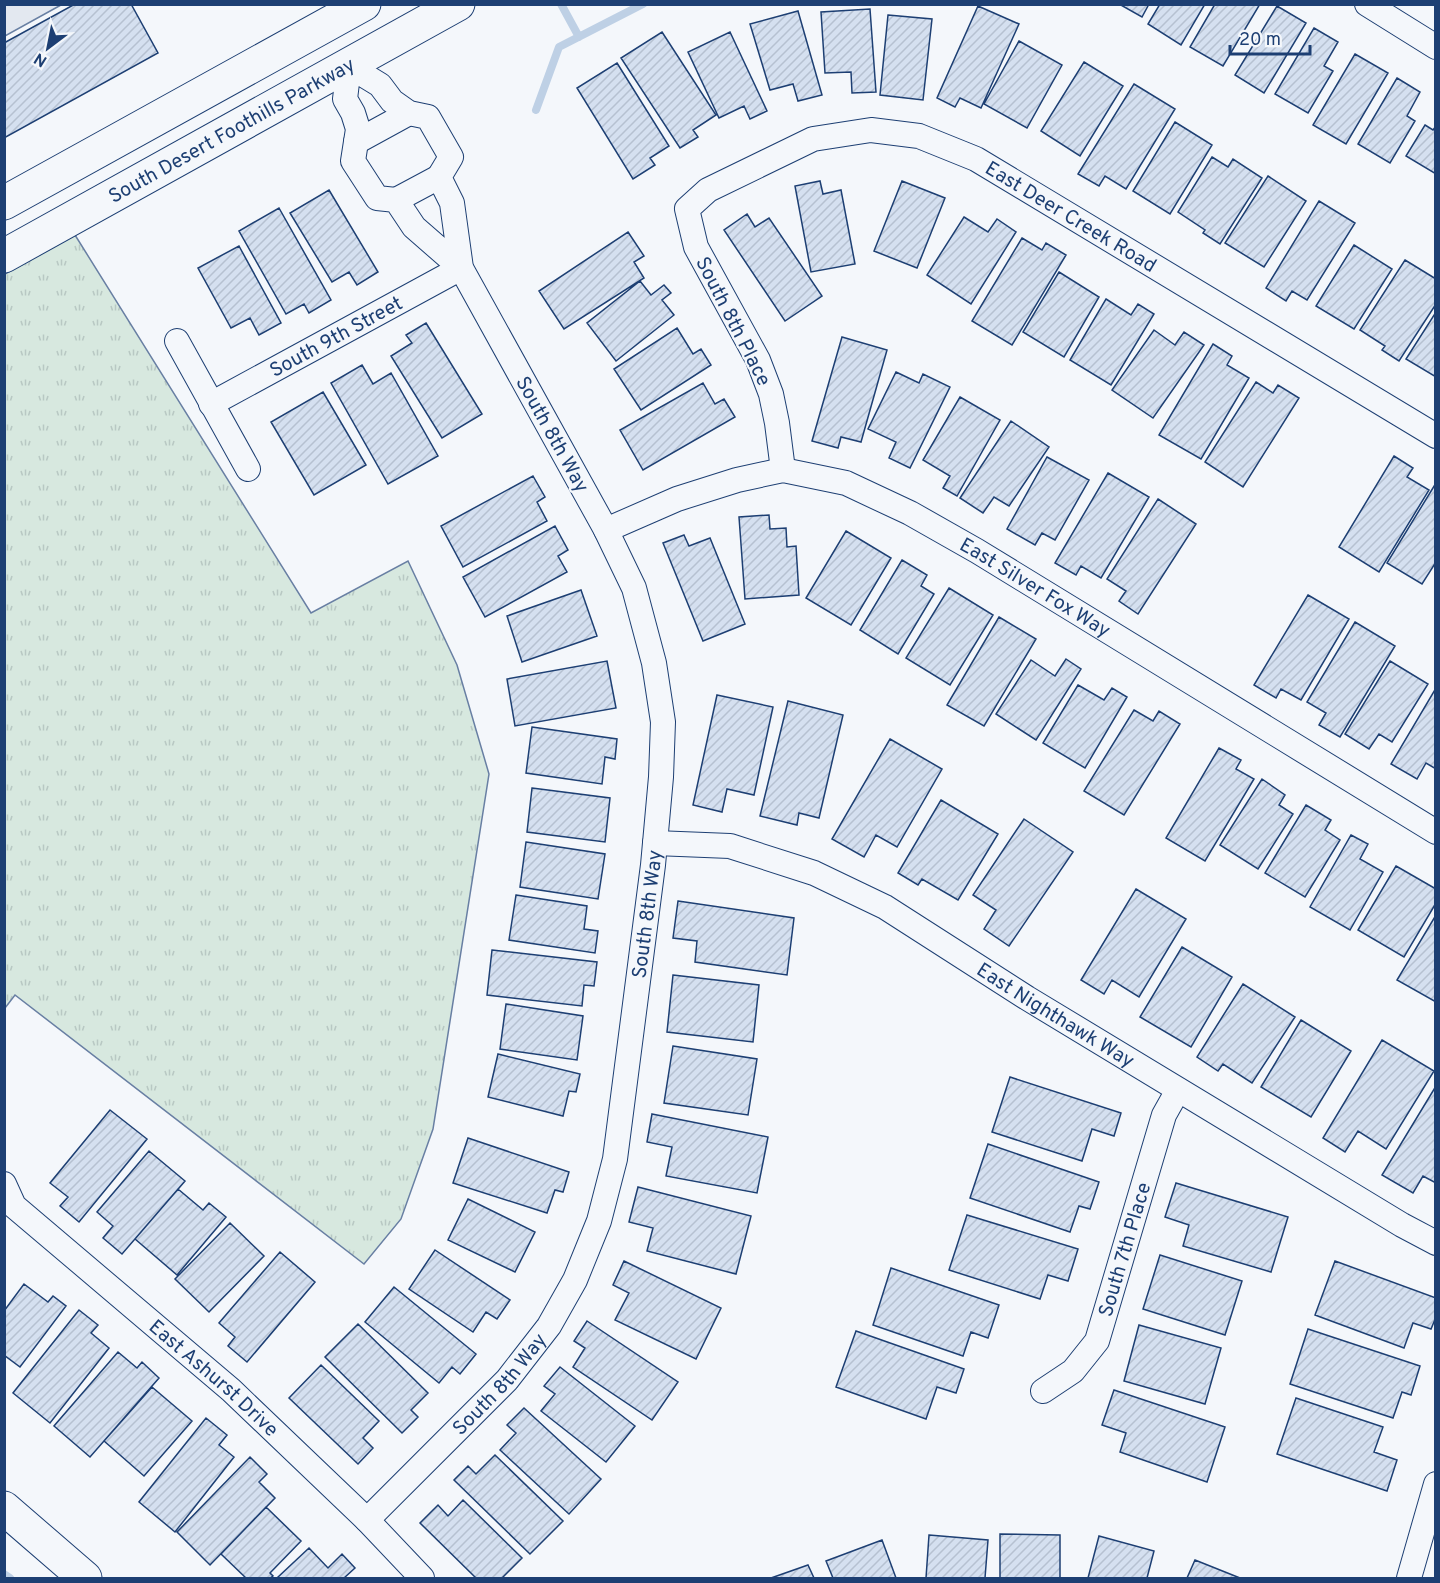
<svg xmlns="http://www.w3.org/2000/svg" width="1440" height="1583" font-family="Overpass,sans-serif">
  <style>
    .grass { fill: url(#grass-tufts); stroke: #687fa3; stroke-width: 1.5 }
    .parking { fill: #e3e8f0; stroke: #687fa3; stroke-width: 1.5 }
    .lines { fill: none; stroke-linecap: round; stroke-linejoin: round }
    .stream { stroke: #bed0e5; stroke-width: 8 }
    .building { fill: url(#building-hatch); stroke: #1d3f73; stroke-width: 1.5 }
    .street-casing { stroke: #1d3f73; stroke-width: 26 }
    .secondary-casing { stroke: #1d3f73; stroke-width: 35 }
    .street { stroke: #f4f7fb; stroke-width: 24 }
    .secondary { stroke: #f4f7fb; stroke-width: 33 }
    .labels { text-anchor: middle; stroke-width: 4.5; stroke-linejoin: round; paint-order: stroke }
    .street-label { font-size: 20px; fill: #1d3f73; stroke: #f4f7fb }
  </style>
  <defs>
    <pattern id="grass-tufts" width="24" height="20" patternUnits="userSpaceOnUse" patternTransform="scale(1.5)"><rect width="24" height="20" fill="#d7e8df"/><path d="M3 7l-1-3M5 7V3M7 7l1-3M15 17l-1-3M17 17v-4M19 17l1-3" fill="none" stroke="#b8c8c3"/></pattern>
    <pattern id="building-hatch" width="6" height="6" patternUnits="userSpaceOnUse" patternTransform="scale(1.5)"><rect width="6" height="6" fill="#d5e0f0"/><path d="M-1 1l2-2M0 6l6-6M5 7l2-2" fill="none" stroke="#b6c1d1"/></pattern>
  </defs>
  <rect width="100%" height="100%" fill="#f4f7fb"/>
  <path class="grass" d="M 75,235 L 311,613 L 408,561 L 457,665 L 489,774 L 433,1129 L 401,1219 L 364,1264 L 15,995 L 5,1008 L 5,274 Z"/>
  <path class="parking" d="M 5,4 L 61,4 L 61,5 L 5,36 Z"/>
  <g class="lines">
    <path class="stream" d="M 561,4 L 579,37
      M 536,110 L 559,47 L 643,4
      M 4,1574 L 10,1578"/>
  </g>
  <path class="building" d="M 75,4 L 131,4 L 158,53 L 4,138 L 4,43 Z
    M 1119,4 L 1149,4 L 1142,17 Z
    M 1160,4 L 1205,4 L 1181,45 L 1148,24 Z
    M 1215,4 L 1260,4 L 1223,66 L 1190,47 Z
    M 978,6 L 1019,24 L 981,108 L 960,98 L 955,107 L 937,98 Z
    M 1277,6 L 1306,23 L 1264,93 L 1235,75 Z
    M 870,9 L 876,92 L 852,93 L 851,72 L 825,73 L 821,12 Z
    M 798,11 L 822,95 L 798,101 L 793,84 L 770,90 L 750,24 Z
    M 888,15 L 932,19 L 923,100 L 880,95 Z
    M 1314,28 L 1338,42 L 1324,66 L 1333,71 L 1308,113 L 1275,94 Z
    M 662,32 L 716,115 L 693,130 L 698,137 L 680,148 L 621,58 Z
    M 730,32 L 767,111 L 750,119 L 744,106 L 719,118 L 688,52 Z
    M 1019,41 L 1062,65 L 1027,128 L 984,104 Z
    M 1355,54 L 1388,73 L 1346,144 L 1313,125 Z
    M 1084,62 L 1123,86 L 1080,156 L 1041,131 Z
    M 617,63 L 669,146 L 650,158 L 655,165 L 633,179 L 577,88 Z
    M 1397,78 L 1420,92 L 1407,116 L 1415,121 L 1390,163 L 1358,144 Z
    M 1134,84 L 1175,109 L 1126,189 L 1105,176 L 1099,186 L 1078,174 Z
    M 1175,122 L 1212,145 L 1170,214 L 1133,191 Z
    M 1425,125 L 1433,130 L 1436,126 L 1436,174 L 1406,156 Z
    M 1212,157 L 1228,167 L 1233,159 L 1262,178 L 1220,244 L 1203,233 L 1205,230 L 1178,212 Z
    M 1268,176 L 1306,201 L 1264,267 L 1225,243 Z
    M 820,181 L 823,194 L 841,190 L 855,264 L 811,272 L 795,186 Z
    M 902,181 L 945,198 L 917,268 L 874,251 Z
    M 329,190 L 378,272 L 357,285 L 349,272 L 332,282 L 290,213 Z
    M 1319,201 L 1355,223 L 1307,300 L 1292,291 L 1286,301 L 1266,288 Z
    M 279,208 L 331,300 L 309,313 L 304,304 L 286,314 L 239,231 Z
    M 747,214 L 755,227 L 769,218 L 822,296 L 785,321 L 724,230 Z
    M 964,217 L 988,232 L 997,219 L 1016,232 L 971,304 L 927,275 Z
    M 628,232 L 644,256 L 634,262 L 644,278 L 564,329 L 539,291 Z
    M 1022,238 L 1042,250 L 1046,243 L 1066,255 L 1012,345 L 972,321 Z
    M 1354,245 L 1392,269 L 1354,329 L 1316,306 Z
    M 239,246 L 281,323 L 259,335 L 250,318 L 231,328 L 198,268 Z
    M 1405,260 L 1436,279 L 1436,304 L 1399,361 L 1382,350 L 1385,346 L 1360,330 Z
    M 1059,272 L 1099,297 L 1064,357 L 1023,332 Z
    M 640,281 L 651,295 L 664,285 L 671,293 L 662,300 L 674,315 L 616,361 L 587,323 Z
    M 1106,299 L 1131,315 L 1138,304 L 1154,314 L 1111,385 L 1070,360 Z
    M 1436,312 L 1436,377 L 1406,359 Z
    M 426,323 L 482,414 L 442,438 L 391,356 L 412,343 L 406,335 Z
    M 677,328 L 693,354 L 701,349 L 711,365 L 641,410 L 614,369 Z
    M 1154,330 L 1175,345 L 1184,332 L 1204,345 L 1153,418 L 1112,390 Z
    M 842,337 L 887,350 L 861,442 L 841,437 L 838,448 L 812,441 Z
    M 1213,344 L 1232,356 L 1227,365 L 1249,378 L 1201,459 L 1159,435 Z
    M 362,365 L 373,384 L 391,373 L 438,456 L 388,484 L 331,383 Z
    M 896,372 L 919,383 L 923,374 L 950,387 L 910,468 L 889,458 L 896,442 L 868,429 Z
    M 1256,382 L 1273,393 L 1278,385 L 1299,398 L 1243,487 L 1205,462 Z
    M 703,383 L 715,404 L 724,399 L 735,417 L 643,470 L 620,430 Z
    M 323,392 L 366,465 L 314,495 L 271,422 Z
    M 960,397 L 1000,420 L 957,496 L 943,488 L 950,476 L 923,460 Z
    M 1011,421 L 1049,447 L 1009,506 L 994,497 L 983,513 L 960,498 Z
    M 1394,456 L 1413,468 L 1407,477 L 1429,490 L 1379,572 L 1339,547 Z
    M 1047,457 L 1089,480 L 1055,540 L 1042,533 L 1035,545 L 1007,529 Z
    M 1108,473 L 1149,497 L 1101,578 L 1081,566 L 1076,575 L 1055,563 Z
    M 533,476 L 545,497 L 537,502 L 547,521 L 463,567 L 441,526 Z
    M 1436,483 L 1436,562 L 1422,584 L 1387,563 Z
    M 1158,499 L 1196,524 L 1138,614 L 1119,601 L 1126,591 L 1107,579 Z
    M 769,515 L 770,529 L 786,528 L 787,547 L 796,546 L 799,595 L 745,599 L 739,517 Z
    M 555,526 L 568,550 L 558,556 L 567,572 L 485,617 L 463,577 Z
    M 846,531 L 891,558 L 851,625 L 806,598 Z
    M 684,535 L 689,546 L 710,538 L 745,624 L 703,641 L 663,543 Z
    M 902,560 L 927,575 L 921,586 L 934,594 L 898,654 L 860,630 Z
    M 949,588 L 993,615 L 950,685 L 906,658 Z
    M 581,590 L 597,636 L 522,662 L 507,616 Z
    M 1308,595 L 1349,619 L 1301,700 L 1281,689 L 1276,698 L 1254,685 Z
    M 999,617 L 1036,639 L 984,726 L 947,705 Z
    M 1355,622 L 1395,646 L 1340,737 L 1319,725 L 1326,713 L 1307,702 Z
    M 1066,659 L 1081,669 L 1036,740 L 996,714 L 1031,660 L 1055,676 Z
    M 607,661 L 616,708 L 515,726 L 507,679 Z
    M 1390,661 L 1428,684 L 1392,742 L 1379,734 L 1369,749 L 1345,734 Z
    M 1078,685 L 1104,700 L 1112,688 L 1127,697 L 1085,768 L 1043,743 Z
    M 1436,688 L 1436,769 L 1426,763 L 1417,779 L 1391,764 Z
    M 717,695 L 773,707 L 754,795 L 727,789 L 722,812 L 693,805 Z
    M 788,701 L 843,715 L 819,818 L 799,813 L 797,825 L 760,816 Z
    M 1134,710 L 1153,721 L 1159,711 L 1180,724 L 1124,815 L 1084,791 Z
    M 532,727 L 617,739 L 615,759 L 605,757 L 602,784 L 526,773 Z
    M 890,739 L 942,769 L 897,847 L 876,835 L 864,857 L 832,839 Z
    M 1219,748 L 1241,760 L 1236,769 L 1254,779 L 1205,861 L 1166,838 Z
    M 1262,779 L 1285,795 L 1279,805 L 1293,814 L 1258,869 L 1220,845 Z
    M 532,788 L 610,798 L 605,842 L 527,832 Z
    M 941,800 L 998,834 L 958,900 L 922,879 L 918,885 L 898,873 Z
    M 1306,805 L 1331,820 L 1325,830 L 1340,840 L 1305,897 L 1265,873 Z
    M 1024,819 L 1073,852 L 1009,946 L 984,929 L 996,910 L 973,895 Z
    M 1351,835 L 1368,844 L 1360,859 L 1383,872 L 1350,930 L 1310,907 Z
    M 526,842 L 605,854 L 598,899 L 520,887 Z
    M 1396,866 L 1436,889 L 1436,903 L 1404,957 L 1358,930 Z
    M 1136,889 L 1186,919 L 1139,997 L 1112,980 L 1104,994 L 1081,980 Z
    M 516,895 L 587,906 L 584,929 L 598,931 L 595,953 L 509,940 Z
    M 678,901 L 794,918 L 787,975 L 695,962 L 697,941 L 673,938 Z
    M 1436,915 L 1436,1002 L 1397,980 Z
    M 1182,947 L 1232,977 L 1191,1047 L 1140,1017 Z
    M 492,950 L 597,962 L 594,986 L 584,985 L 582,1006 L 487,995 Z
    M 673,975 L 759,985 L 753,1042 L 667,1032 Z
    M 1243,984 L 1295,1017 L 1252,1083 L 1223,1064 L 1218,1071 L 1197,1057 Z
    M 506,1004 L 583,1016 L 577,1060 L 500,1049 Z
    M 1301,1020 L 1351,1051 L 1311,1117 L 1261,1087 Z
    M 1382,1040 L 1434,1071 L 1386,1149 L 1358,1131 L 1345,1152 L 1323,1138 Z
    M 673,1046 L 757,1059 L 748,1115 L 664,1103 Z
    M 498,1054 L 580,1074 L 576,1092 L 569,1091 L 563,1116 L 488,1097 Z
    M 1010,1077 L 1121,1113 L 1114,1136 L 1092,1129 L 1082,1161 L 992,1132 Z
    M 1436,1086 L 1436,1183 L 1423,1176 L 1413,1193 L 1382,1175 Z
    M 110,1110 L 147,1139 L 79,1222 L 60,1206 L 68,1197 L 50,1183 Z
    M 652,1114 L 768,1137 L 757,1193 L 666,1176 L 672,1147 L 647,1142 Z
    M 468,1138 L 569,1172 L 563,1192 L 555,1190 L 547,1213 L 453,1183 Z
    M 988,1144 L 1099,1182 L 1090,1209 L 1079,1206 L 1070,1232 L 970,1198 Z
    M 149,1151 L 185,1181 L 122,1254 L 103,1238 L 113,1226 L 97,1212 Z
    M 1176,1183 L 1288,1217 L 1271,1272 L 1183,1246 L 1189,1225 L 1165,1217 Z
    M 638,1187 L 751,1216 L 736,1274 L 647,1251 L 653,1228 L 629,1222 Z
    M 178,1189 L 203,1210 L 209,1203 L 226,1217 L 177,1275 L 135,1239 Z
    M 468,1199 L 535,1232 L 515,1272 L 448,1240 Z
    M 967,1215 L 1078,1249 L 1068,1281 L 1048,1275 L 1040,1299 L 949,1270 Z
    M 230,1223 L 264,1256 L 209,1312 L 175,1279 Z
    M 435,1250 L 510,1300 L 497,1319 L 486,1312 L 473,1332 L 409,1289 Z
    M 280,1252 L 315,1282 L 247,1362 L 228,1346 L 235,1337 L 219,1323 Z
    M 1160,1255 L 1242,1281 L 1225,1335 L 1143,1309 Z
    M 624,1261 L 721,1308 L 696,1359 L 615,1320 L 629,1293 L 613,1285 Z
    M 1335,1261 L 1436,1298 L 1436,1317 L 1431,1329 L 1413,1323 L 1404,1348 L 1315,1315 Z
    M 891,1268 L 999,1305 L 988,1338 L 971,1332 L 963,1356 L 873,1325 Z
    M 24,1284 L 48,1302 L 53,1296 L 66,1306 L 20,1367 L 4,1355 L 4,1311 Z
    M 394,1287 L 476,1354 L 460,1374 L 452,1367 L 439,1383 L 365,1322 Z
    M 79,1310 L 98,1325 L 91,1333 L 109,1348 L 50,1423 L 13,1393 Z
    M 587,1321 L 678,1382 L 652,1420 L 573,1367 L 585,1348 L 574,1341 Z
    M 358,1324 L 428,1393 L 411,1410 L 418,1417 L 402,1433 L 325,1357 Z
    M 1139,1325 L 1221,1348 L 1205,1404 L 1124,1381 Z
    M 1308,1329 L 1420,1366 L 1411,1395 L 1402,1392 L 1393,1418 L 1290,1384 Z
    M 856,1331 L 964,1369 L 956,1393 L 937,1387 L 926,1419 L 836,1387 Z
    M 118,1352 L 137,1368 L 142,1362 L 159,1378 L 90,1457 L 54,1426 Z
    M 321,1365 L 379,1421 L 363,1438 L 373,1448 L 358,1464 L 289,1398 Z
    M 560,1367 L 635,1426 L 606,1462 L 541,1411 L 555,1394 L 544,1386 Z
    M 152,1387 L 192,1421 L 144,1476 L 104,1441 Z
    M 1114,1390 L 1225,1427 L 1207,1482 L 1120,1452 L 1126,1433 L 1102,1425 Z
    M 1296,1398 L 1383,1427 L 1374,1452 L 1397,1460 L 1387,1491 L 1277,1454 Z
    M 524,1408 L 601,1479 L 569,1514 L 500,1450 L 516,1433 L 507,1425 Z
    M 206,1418 L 227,1435 L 219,1445 L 234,1457 L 175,1532 L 139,1502 Z
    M 495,1455 L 563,1521 L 530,1554 L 454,1480 L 468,1466 L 476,1474 Z
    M 250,1457 L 267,1474 L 259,1482 L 275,1498 L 210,1565 L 177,1532 Z
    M 463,1500 L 522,1558 L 502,1578 L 476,1578 L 420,1523 L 438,1505 L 448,1516 Z
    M 266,1507 L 301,1541 L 270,1573 L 273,1576 L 270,1578 L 246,1578 L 221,1554 Z
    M 1000,1534 L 1060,1535 L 1060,1578 L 1000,1578 Z
    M 929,1535 L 988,1540 L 985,1578 L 926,1578 Z
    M 1099,1536 L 1154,1551 L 1147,1578 L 1088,1578 Z
    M 882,1540 L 896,1578 L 833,1578 L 826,1561 Z
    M 309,1548 L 328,1568 L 342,1554 L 355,1568 L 344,1578 L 277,1578 Z
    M 1195,1560 L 1240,1578 L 1187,1578 Z
    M 808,1565 L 814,1578 L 771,1578 Z"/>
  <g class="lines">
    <defs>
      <g id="street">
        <path d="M 1367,4 L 1436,47"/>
        <path d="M 356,142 L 409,113"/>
        <path d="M 396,200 L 439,177"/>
        <path d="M 177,341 L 248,469"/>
        <path id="s1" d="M 211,404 L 461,268"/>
        <path id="s2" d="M 783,470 L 777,423 L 771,394 L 758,360 L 696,247 L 687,209 L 708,190 L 813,139 L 871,130 L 919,136 L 976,159 L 1436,436"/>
        <path id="s3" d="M 606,530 L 677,499 L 737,480 L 783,470 L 846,483 L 910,513 L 977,551 L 1436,832"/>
        <path id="s4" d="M 655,843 L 730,846 L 814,873 L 885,907 L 1027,998 L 1402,1225 L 1436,1243"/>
        <path id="s5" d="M 4,1184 L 14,1206 L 231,1390 L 367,1520 L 422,1578"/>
        <path id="s6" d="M 1043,1391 L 1073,1371 L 1097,1341 L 1164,1115 L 1178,1090"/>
        <path id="s7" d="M 367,1520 L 507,1380 L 549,1326 L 575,1280 L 599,1221 L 615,1159 L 653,865 L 661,777 L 663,722 L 654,663 L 634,588 L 606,530 L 461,268 L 414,227 L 396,200 L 377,198 L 353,161 L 358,129 L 353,113 L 345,99 L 349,66 L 380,85 L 392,101 L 409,113 L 428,117 L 451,157 L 439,177 L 452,203 L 461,268"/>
        <path d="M 1409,1578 L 1436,1484"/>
      </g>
      <g id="secondary">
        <path d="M 4,203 L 364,4"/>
        <path id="s8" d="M 4,256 L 458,4"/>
        <path d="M 4,1508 L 85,1578"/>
      </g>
    </defs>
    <use href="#street" class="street-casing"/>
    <use href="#secondary" class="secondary-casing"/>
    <use href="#street" class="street"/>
    <use href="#secondary" class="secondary"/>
  </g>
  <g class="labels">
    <g class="street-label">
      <text dy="7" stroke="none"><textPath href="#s8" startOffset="260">South Desert Foothills Parkway</textPath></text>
      <text dy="7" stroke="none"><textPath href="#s2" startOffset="706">East Deer Creek Road</textPath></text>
      <text transform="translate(734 321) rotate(63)" y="7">South 8th Place</text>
      <text dy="7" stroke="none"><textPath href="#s1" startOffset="142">South 9th Street</textPath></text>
      <text transform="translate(553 434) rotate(61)" y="7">South 8th Way</text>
      <text dy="7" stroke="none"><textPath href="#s3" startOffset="468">East Silver Fox Way</textPath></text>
      <text dy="7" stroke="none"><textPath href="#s7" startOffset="694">South 8th Way</textPath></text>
      <text dy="7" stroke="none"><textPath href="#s4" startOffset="444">East Nighthawk Way</textPath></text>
      <text dy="7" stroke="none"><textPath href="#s6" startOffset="170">South 7th Place</textPath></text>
      <text dy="7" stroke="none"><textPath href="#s5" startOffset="288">East Ashurst Drive</textPath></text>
      <text dy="7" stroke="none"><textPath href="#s7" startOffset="190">South 8th Way</textPath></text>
    </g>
  </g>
  <rect width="1440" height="1583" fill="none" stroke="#1d3f73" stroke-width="12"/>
  <g transform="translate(48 48) rotate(212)" stroke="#f4f7fb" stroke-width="4.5" paint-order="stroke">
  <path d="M0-4.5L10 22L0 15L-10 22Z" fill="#1d3f73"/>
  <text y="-9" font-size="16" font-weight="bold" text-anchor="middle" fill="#1d3f73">N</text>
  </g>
  <path d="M1230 45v9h80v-9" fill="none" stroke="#1d3f73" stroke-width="3"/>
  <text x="1239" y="45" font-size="18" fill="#1d3f73" stroke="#f4f7fb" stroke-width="4.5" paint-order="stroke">20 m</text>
</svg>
